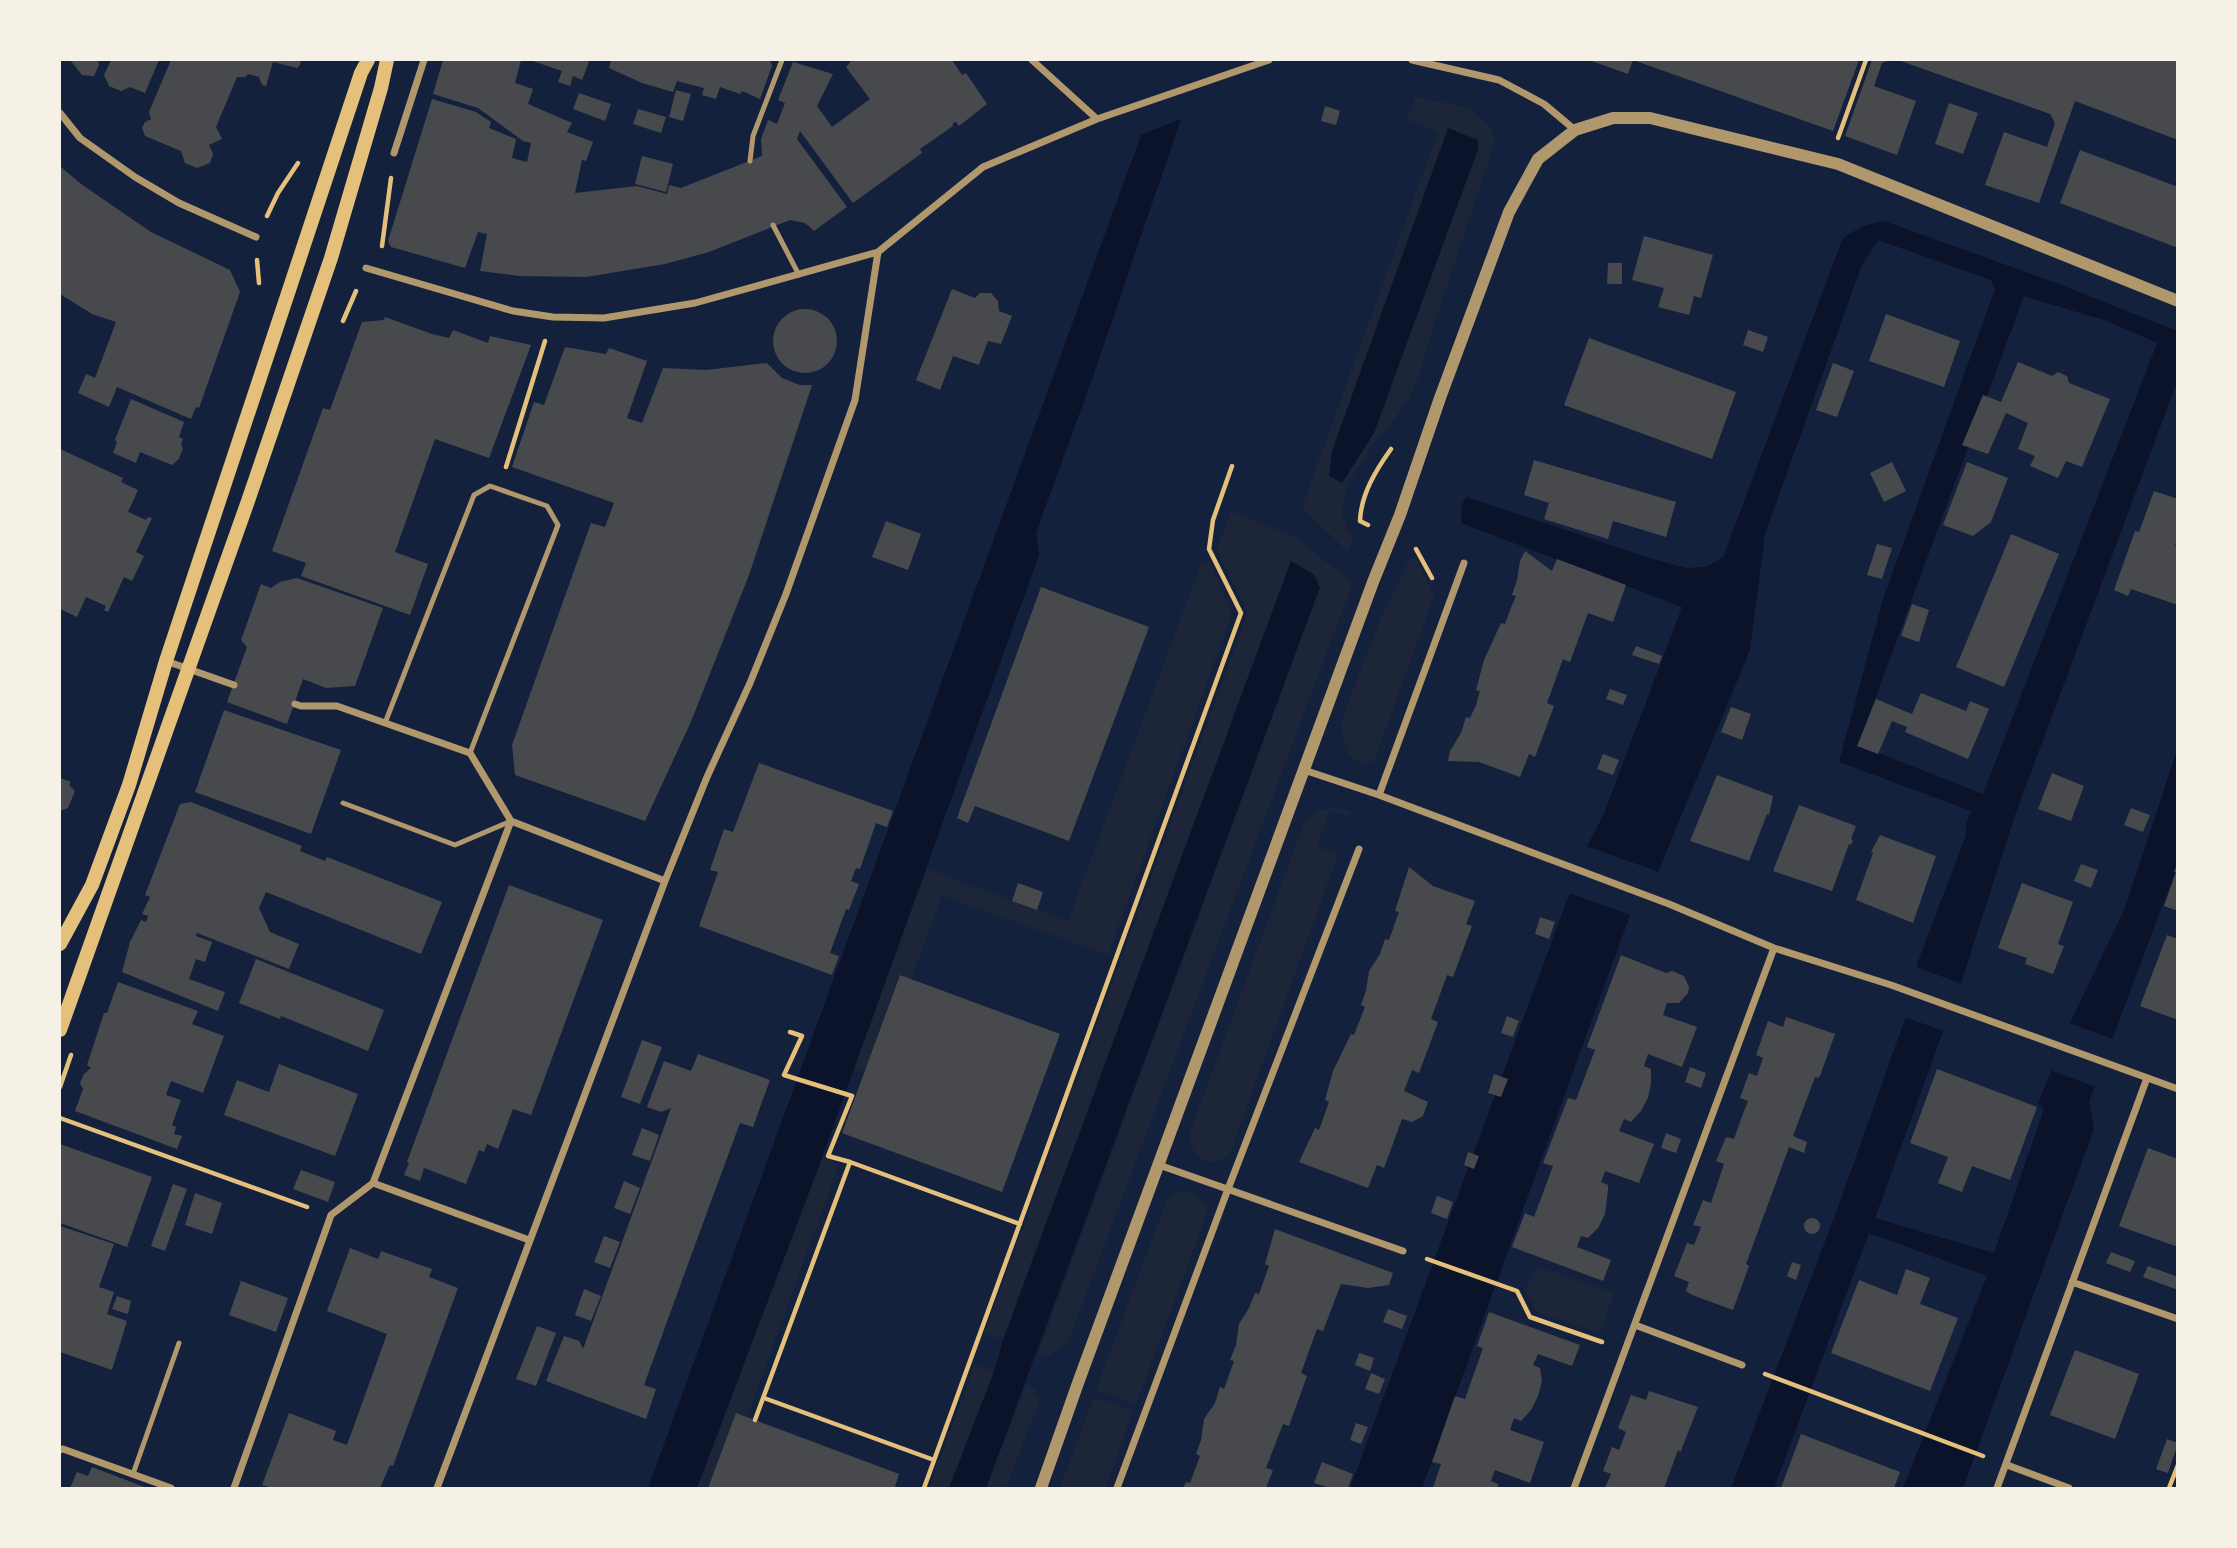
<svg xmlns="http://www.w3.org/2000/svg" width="2237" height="1548" font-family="'Exo 2',sans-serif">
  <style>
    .green { fill: #1d2539 }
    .water { fill: #0b132b; fill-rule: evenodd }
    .pier { fill: #14213d }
    .building { fill: #48494c }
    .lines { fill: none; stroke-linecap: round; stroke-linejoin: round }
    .path { stroke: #e5c07b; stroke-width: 4.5 }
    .service { stroke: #b1986c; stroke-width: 5 }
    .minor { stroke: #b1986c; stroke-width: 7 }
    .tertiary { stroke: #b1986c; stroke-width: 12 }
    .secondary { stroke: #e5c07b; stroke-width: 14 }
  </style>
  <rect width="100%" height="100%" fill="#14213d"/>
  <path class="green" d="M 1415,97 L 1469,108 L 1490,126 L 1495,142 C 1475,203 1454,264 1434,325 C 1427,346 1419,382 1408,400 C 1386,436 1317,494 1353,537 L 1348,552 L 1302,507 L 1438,132 L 1407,120 Z
    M 1231,512 L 1292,535 L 1353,583 L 1067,1345 L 1046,1357 L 1038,1353 L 1320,587 L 1291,561 L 1003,1340 L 984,1334 L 1248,612 L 1216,550 Z
    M 1410,558 L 1416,558 L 1434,596 L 1375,759 L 1367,764 L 1358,762 L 1350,756 L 1342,736 L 1341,722 L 1380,620 Z
    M 1210,563 L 1232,614 L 1108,955 L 942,896 L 911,979 L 899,975 L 864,1072 L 853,1069 L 927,869 L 1068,921 L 1201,564 Z
    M 1332,807 L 1351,812 L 1350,816 L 1329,811 L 1317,847 L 1338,855 L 1230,1153 C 1209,1171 1193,1160 1189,1135 L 1304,823 L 1317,811 Z
    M 822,1158 L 839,1165 L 747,1417 L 736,1414 L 708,1488 L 697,1488 Z
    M 1185,1191 C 1196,1196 1204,1199 1208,1211 L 1136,1404 L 1096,1390 L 1167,1199 L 1175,1193 Z
    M 1537,1266 L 1614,1293 L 1600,1334 L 1537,1312 L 1525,1291 Z
    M 975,1365 L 994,1372 L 949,1488 L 929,1488 Z
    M 1026,1384 L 1033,1387 L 1040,1400 L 1006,1488 L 986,1488 Z
    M 1094,1397 L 1133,1411 L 1105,1488 L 1060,1488 Z"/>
  <path class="water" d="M 1181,119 L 1095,371 L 1036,533 L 1039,555 L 822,1158 L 697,1488 L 648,1488 L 1141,135 Z
    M 1448,128 L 1478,140 L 1478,149 L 1374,433 L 1342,483 L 1329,476 L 1332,451 Z
    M 1884,221 L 2051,281 L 2177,331 L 2177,382 L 2015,815 L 1962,980 L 1875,1218 L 1994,1253 L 2044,1109 L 2038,1104 L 2070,1023 L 2125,908 L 2177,750 L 2177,867 L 2089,1101 L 2094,1129 L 1963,1488 L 1903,1488 L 1987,1276 L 1869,1233 L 1774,1488 L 1731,1488 L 1837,1210 L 1906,1016 L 1917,964 L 1966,835 L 1966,823 L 1971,811 L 1839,762 L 1883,599 L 1995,289 L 1991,280 L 1878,240 L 1861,267 L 1765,534 L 1750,650 L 1658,872 L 1630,915 L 1422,1488 L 1350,1488 L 1587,846 L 1603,816 L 1682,607 L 1461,523 L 1462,504 L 1467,497 L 1653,559 L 1686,568 L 1706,567 L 1723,557 L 1843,238 L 1863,226 ZM 2024,296 L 2107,321 L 2157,343 L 1983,794 L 1858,745 Z
    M 1291,561 L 1314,575 L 1320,587 L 986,1488 L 949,1488 L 994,1372 L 1003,1340 Z"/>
  <path class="pier" d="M 1583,845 L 1662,873 L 1633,916 L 1566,892 Z
    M 1914,966 L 1964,985 L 1946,1032 L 1902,1016 Z
    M 2066,1022 L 2116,1040 L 2098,1088 L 2047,1069 Z"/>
  <path class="building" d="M 70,60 L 98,60 L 99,65 L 94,76 L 82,75 Z
    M 111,60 L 159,60 L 145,93 L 130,87 L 121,91 L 109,86 L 104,75 Z
    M 171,60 L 301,60 L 300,65 L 297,68 L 273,62 L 266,86 L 262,85 L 259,77 L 248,74 L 245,77 L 237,77 L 216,127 L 222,139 L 209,145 L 213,154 L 210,163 L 197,168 L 185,163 L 181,151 L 145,136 L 142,128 L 145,122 L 151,119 L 149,112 Z
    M 443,60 L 521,60 L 515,83 L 533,89 L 528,104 L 572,123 L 567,132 L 593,142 L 586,161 L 582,160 L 575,193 L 637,186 L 667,194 L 669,185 L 681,188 L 762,156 L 761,139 L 768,120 L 777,124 L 785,103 L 778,100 L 793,62 L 833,74 L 817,106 L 832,127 L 870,99 L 846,67 L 852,60 L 952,60 L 962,75 L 966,73 L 987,104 L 959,126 L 956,122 L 953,123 L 953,126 L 920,149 L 922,153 L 853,203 L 800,131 L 797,139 L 847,207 L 814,231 L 805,223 L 790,220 L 709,252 L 665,264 L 586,277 L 519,276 L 480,271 L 487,234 L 478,232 L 465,268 L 391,247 L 388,241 L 432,99 L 476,112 L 491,122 L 489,128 L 516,139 L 512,158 L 527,162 L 531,143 L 523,141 L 478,108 L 433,94 Z
    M 530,60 L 583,60 L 589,62 L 582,80 L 573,76 L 570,86 L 558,82 L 562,71 Z
    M 611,60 L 770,60 L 772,66 L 760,99 L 742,91 L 740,94 L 720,87 L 716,99 L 702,95 L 704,88 L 677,81 L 673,92 L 642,83 L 609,68 Z
    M 1589,60 L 1859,60 L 1833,131 L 1633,60 L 1628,74 Z
    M 1872,60 L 1890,60 L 1882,63 L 1874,86 L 1916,101 L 1897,155 L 1845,136 Z
    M 1898,60 L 2178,60 L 2178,140 L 2075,101 L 2039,203 L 1985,185 L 2004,132 L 2047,147 L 2055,123 L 2050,114 Z
    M 676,90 L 691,94 L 683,121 L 669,117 Z
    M 579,93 L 611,104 L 605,121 L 573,109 Z
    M 1949,103 L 1978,113 L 1963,154 L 1935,144 Z
    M 1325,106 L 1340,111 L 1336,125 L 1321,121 Z
    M 638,109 L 666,117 L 661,133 L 633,124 Z
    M 2080,150 L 2178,187 L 2178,248 L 2060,203 Z
    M 642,156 L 673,164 L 666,192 L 635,184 Z
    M 60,166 L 81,184 L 151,232 L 230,270 L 240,292 L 199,408 L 196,407 L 191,419 L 117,387 L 109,407 L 78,393 L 86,374 L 95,378 L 116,322 L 92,314 L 60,294 Z
    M 1644,236 L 1713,255 L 1701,298 L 1694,296 L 1689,315 L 1658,307 L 1664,288 L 1632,280 Z
    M 1608,263 L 1622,263 L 1622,284 L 1607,284 Z
    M 952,289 L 975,298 L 980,293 L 991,293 L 998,301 L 999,311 L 1012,316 L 1001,344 L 988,341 L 979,365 L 953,356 L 940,390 L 916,380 Z
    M773 341a32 32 0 1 1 64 0a32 32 0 1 1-64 0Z
    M 1886,314 L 1960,341 L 1944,387 L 1869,361 Z
    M 385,317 L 432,334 L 449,338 L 453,330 L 488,343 L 490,336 L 531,345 L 489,458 L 435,439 L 395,552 L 428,564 L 410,615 L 301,576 L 306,563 L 272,551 L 323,408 L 330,410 L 362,322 L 384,320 Z
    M 1748,330 L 1768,337 L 1763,352 L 1743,345 Z
    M 1589,338 L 1736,392 L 1712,459 L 1564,405 Z
    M 565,347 L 606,354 L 609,348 L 647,361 L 627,418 L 642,423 L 663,368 L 706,370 L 767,363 L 782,378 L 800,385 L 812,385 L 749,575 L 690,724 L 645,821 L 515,775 L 512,745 L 591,523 L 605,527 L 614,503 L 512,467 L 534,402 L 544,405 Z
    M 2018,362 L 2052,376 L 2058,372 L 2067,376 L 2069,383 L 2110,399 L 2082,467 L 2066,461 L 2058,478 L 2030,466 L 2035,456 L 2018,449 L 2028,423 L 2006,413 L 1988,454 L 1962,445 L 1983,395 L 2001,402 Z
    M 1833,363 L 1854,371 L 1837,417 L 1816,410 Z
    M 131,399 L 184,422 L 179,437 L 183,439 L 181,444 L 183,448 L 179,459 L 172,465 L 140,452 L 136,463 L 113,453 L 117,442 L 115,440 Z
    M 60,449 L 123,478 L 121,482 L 138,490 L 128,512 L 146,520 L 148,517 L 152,518 L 136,552 L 144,556 L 132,581 L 124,577 L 108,612 L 104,610 L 106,606 L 86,597 L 77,617 L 60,609 Z
    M 1534,460 L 1676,502 L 1666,537 L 1613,521 L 1608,539 L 1544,519 L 1549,503 L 1524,495 Z
    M 1892,462 L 1906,491 L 1884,502 L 1870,473 Z
    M 1967,462 L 2008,478 L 1991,522 L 1973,536 L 1943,525 Z
    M 2154,491 L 2178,499 L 2178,537 L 2175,545 L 2178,546 L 2178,605 L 2131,589 L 2128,596 L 2114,590 L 2135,531 L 2139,532 Z
    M 886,521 L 921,534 L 908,570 L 872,557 Z
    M 2011,534 L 2059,554 L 2004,687 L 1956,667 Z
    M 1877,544 L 1892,548 L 1882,579 L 1867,575 Z
    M 1525,551 L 1552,571 L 1557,559 L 1626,585 L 1613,622 L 1588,613 L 1570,662 L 1563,659 L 1547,703 L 1554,706 L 1535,757 L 1529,754 L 1520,777 L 1479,762 L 1448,761 L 1450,751 L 1461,733 L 1466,717 L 1470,718 L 1476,705 L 1480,691 L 1476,690 L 1484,660 L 1501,623 L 1505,624 L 1510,610 L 1516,596 L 1512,595 L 1517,580 L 1520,561 Z
    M 297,578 L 383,608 L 355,686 L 326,688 L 303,679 L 287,724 L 227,702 L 247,647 L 241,640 L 261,584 L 271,588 L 280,582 Z
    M 1041,587 L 1149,627 L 1069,841 L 975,806 L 968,823 L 957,818 Z
    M 1912,604 L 1929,610 L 1919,642 L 1901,636 Z
    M 1636,646 L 1662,656 L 1659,664 L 1632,655 Z
    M 1610,689 L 1627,695 L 1623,705 L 1606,699 Z
    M 1921,693 L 1966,711 L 1970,701 L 1989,709 L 1968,759 L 1905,732 L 1907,727 L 1892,721 L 1878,754 L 1857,746 L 1876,699 L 1912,714 Z
    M 1731,707 L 1751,714 L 1742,740 L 1721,732 Z
    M 224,710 L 341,750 L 311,834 L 195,792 Z
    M 1603,754 L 1619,760 L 1613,775 L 1597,769 Z
    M 759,763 L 893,811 L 887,827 L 876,823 L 860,869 L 856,868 L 851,881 L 859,884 L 849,910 L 846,909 L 830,953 L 839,956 L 832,975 L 699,926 L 718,872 L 710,870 L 724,829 L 733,832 Z
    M 2052,773 L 2084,786 L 2071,821 L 2038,809 Z
    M 1717,775 L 1773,796 L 1769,815 L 1767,814 L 1749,861 L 1690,841 Z
    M 60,778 L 71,782 L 69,785 L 75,791 L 68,808 L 60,811 Z
    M 191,802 L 302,846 L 300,851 L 325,861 L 327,857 L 442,902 L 421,954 L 266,892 L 259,908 L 270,932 L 299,944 L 289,969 L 197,933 L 196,936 L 212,942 L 205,962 L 196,959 L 189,979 L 225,992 L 218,1011 L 122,972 L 130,942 L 141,920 L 146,922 L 148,916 L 142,914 L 150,897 L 145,895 L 180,804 Z
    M 1799,805 L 1856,826 L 1851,839 L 1853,840 L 1851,845 L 1849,844 L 1832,891 L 1773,871 Z
    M 2131,808 L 2150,815 L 2143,832 L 2124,825 Z
    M 1880,835 L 1936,856 L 1913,923 L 1856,900 L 1873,853 L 1871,852 Z
    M 2081,864 L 2098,870 L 2091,888 L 2074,881 Z
    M 2177,864 L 2178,864 L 2178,911 L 2164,906 L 2176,872 L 2174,872 Z
    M 1409,867 L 1433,886 L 1475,901 L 1466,924 L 1472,926 L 1453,977 L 1447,975 L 1431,1019 L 1438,1022 L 1419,1073 L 1412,1070 L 1404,1091 L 1428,1102 L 1423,1116 L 1412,1122 L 1402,1119 L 1384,1168 L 1377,1165 L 1368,1188 L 1299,1162 L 1315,1128 L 1319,1130 L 1329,1102 L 1325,1100 L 1333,1071 L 1351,1034 L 1354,1035 L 1365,1007 L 1361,1005 L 1366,991 L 1369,971 L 1380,954 L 1385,939 L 1389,940 L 1399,912 L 1395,911 Z
    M 1018,883 L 1043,892 L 1037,910 L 1012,901 Z
    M 2022,883 L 2073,902 L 2058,944 L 2064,946 L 2053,974 L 2025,964 L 2027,958 L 1998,948 Z
    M 509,885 L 603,920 L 531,1115 L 513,1109 L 498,1149 L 487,1144 L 484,1152 L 479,1150 L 466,1184 L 424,1168 L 420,1181 L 404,1175 L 409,1163 L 407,1162 Z
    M 1540,917 L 1555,922 L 1549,939 L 1535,934 Z
    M 2167,935 L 2178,939 L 2178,1020 L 2140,1006 Z
    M 1621,955 L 1666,973 L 1672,971 L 1684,976 L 1689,987 L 1688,993 L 1679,1003 L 1667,1003 L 1663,1015 L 1697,1027 L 1682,1067 L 1648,1054 L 1644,1066 L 1651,1069 L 1651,1083 L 1648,1098 L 1641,1111 L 1631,1122 L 1624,1119 L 1619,1131 L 1654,1144 L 1639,1183 L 1605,1171 L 1601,1182 L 1608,1185 L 1608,1190 L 1605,1214 L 1598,1228 L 1588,1238 L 1581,1236 L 1577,1247 L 1611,1260 L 1603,1281 L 1512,1247 L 1525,1213 L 1534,1217 L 1553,1166 L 1543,1163 L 1568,1098 L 1576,1100 L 1595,1050 L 1587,1047 Z
    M 256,959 L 384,1010 L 368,1051 L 281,1016 L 280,1019 L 239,1003 Z
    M 900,975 L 1060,1034 L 1002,1192 L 842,1133 Z
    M 118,982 L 198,1011 L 192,1024 L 224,1036 L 203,1093 L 171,1081 L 166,1095 L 181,1100 L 172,1125 L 176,1127 L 174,1134 L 182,1136 L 177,1149 L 75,1111 L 83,1089 L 80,1083 L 84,1074 L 91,1068 L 87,1065 L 104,1013 L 107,1013 Z
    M 1507,1016 L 1519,1021 L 1513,1037 L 1501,1033 Z
    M 1786,1017 L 1835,1034 L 1820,1076 L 1818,1078 L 1815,1077 L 1793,1136 L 1807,1142 L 1804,1153 L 1789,1147 L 1746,1264 L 1749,1266 L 1733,1310 L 1692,1295 L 1686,1291 L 1689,1282 L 1674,1276 L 1687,1243 L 1694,1245 L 1701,1227 L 1693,1225 L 1703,1200 L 1711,1203 L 1724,1164 L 1716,1161 L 1726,1137 L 1734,1139 L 1741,1119 L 1748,1101 L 1740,1098 L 1749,1073 L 1757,1076 L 1763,1058 L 1756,1055 L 1768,1021 L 1783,1027 Z
    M 642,1040 L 662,1047 L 640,1104 L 621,1097 Z
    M 698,1054 L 770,1080 L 753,1127 L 740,1123 L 692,1253 L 644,1385 L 656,1389 L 646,1419 L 546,1381 L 564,1336 L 579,1341 L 583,1349 L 671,1108 L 661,1112 L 647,1107 L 664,1061 L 691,1071 Z
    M 279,1064 L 358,1094 L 335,1156 L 224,1115 L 237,1080 L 269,1092 Z
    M 1690,1067 L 1706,1073 L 1701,1088 L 1685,1082 Z
    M 1937,1069 L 2037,1107 L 2010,1180 L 1972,1166 L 1962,1192 L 1938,1183 L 1948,1157 L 1910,1143 Z
    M 1494,1074 L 1508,1079 L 1501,1097 L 1488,1093 Z
    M 642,1128 L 659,1135 L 650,1161 L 632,1155 Z
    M 1666,1133 L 1681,1139 L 1676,1153 L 1661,1148 Z
    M 60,1144 L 152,1177 L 127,1247 L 60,1223 Z
    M 2148,1148 L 2178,1159 L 2178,1247 L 2119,1226 Z
    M 1468,1152 L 1479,1156 L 1474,1169 L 1464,1165 Z
    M 301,1170 L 335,1182 L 328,1202 L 293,1189 Z
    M 624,1181 L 640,1188 L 630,1214 L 614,1208 Z
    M 173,1184 L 187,1189 L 165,1251 L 151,1246 Z
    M 195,1193 L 222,1203 L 212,1234 L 185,1225 Z
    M 1437,1196 L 1453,1202 L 1447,1219 L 1431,1213 Z
    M1804 1226a8 8 0 1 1 16 0a8 8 0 1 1-16 0Z
    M 60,1226 L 114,1244 L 99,1287 L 114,1292 L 107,1314 L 127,1321 L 112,1370 L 60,1352 Z
    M 1275,1229 L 1393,1273 L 1389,1285 L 1368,1288 L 1341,1284 L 1323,1331 L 1317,1329 L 1301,1373 L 1307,1376 L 1289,1426 L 1283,1424 L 1266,1468 L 1273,1470 L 1266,1488 L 1183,1488 L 1186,1482 L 1190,1483 L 1200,1456 L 1196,1454 L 1201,1440 L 1204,1419 L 1215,1403 L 1220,1387 L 1224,1389 L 1234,1361 L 1230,1360 L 1236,1345 L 1239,1324 L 1249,1308 L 1255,1293 L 1259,1294 L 1269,1266 L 1265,1264 Z
    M 604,1236 L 620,1242 L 610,1268 L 594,1262 Z
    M 350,1248 L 378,1259 L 381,1251 L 432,1269 L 429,1277 L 458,1288 L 393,1466 L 390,1465 L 380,1488 L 272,1488 L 262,1485 L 289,1413 L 336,1431 L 333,1440 L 347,1445 L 387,1334 L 327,1311 Z
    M 2111,1252 L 2135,1261 L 2130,1272 L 2106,1263 Z
    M 1792,1262 L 1801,1265 L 1796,1280 L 1787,1276 Z
    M 2148,1266 L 2178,1277 L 2178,1290 L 2143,1277 Z
    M 1906,1269 L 1930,1278 L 1920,1304 L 1958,1318 L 1930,1391 L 1831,1353 L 1859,1280 L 1897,1295 Z
    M 241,1281 L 288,1298 L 276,1332 L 229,1315 Z
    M 584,1289 L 601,1296 L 591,1321 L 575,1315 Z
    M 117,1296 L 131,1301 L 128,1314 L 112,1309 Z
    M 1388,1309 L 1407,1316 L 1402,1329 L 1383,1322 Z
    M 1489,1312 L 1580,1345 L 1572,1366 L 1538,1354 L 1533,1365 L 1540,1368 L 1542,1381 L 1538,1396 L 1531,1410 L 1521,1421 L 1514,1418 L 1510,1430 L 1544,1442 L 1530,1483 L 1495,1470 L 1491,1481 L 1498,1484 L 1498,1488 L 1433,1488 L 1441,1464 L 1432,1462 L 1455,1396 L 1465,1399 L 1483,1348 L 1477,1346 Z
    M 537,1326 L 556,1333 L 536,1386 L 516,1379 Z
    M 2075,1350 L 2139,1374 L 2115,1439 L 2050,1415 Z
    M 1359,1353 L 1374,1358 L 1370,1371 L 1355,1365 Z
    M 1371,1373 L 1385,1379 L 1379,1394 L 1365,1389 Z
    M 1649,1391 L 1698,1407 L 1682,1448 L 1681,1452 L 1678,1450 L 1664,1488 L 1605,1488 L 1611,1474 L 1603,1471 L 1612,1447 L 1619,1450 L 1626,1432 L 1618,1428 L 1631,1395 L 1646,1400 Z
    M 736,1413 L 899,1474 L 895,1486 L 898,1488 L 708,1488 Z
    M 1356,1423 L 1368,1427 L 1361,1444 L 1350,1440 Z
    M 1801,1434 L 1900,1472 L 1894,1488 L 1781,1488 Z
    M 2167,1439 L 2178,1443 L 2168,1473 L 2156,1469 Z
    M 1322,1462 L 1353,1474 L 1348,1488 L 1330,1488 L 1314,1483 Z
    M 92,1467 L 147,1488 L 70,1488 L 77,1472 L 88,1476 Z"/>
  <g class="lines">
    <path class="path" d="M 1838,138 L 1866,60
      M 267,216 L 278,193 L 298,163
      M 382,246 L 391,178
      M 257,260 L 259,283
      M 343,321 L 356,291
      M 506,467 L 545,341
      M 1368,525 L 1360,521 C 1361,494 1376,470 1391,449
      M 1416,549 L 1432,578
      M 790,1032 L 802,1036 L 784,1075 L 852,1096 L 828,1156 L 850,1162
      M 60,1087 L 71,1055
      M 60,1118 L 307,1207
      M 1427,1259 L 1517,1291 L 1530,1317 L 1602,1342
      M 1765,1374 L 1983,1456
      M 764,1398 L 934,1460
      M 755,1420 L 850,1162 L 1020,1224
      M 924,1488 L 1241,613 L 1209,549 L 1213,520 L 1232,466
      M 2169,1488 L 2178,1465"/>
    <path class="service" d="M 750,161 L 753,136 L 782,60
      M 773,225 L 799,275
      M 385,723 L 474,495 L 490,486 L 547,506 L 558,525 L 470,753
      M 343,803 L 455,845 L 511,821
      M 133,1474 L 179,1343"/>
    <path class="minor" d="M 1032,60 L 1097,119
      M 1412,60 L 1499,80 L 1544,104 L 1575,130
      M 60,113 L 80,138 L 135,177 L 179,203 L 256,237
      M 394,153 L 424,60
      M 366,268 L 513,311 L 553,317 L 604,318 L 695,303 L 878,252 L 983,167 L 1097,119 L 1269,60
      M 166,661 L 234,685
      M 1304,770 L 1379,795 L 1464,563
      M 1379,795 L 1669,904 L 1774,948 L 1891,985 L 2178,1089
      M 511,821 L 665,881
      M 1159,1165 L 1403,1251
      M 373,1183 L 529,1240
      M 2072,1282 L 2178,1319
      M 1635,1325 L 1742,1365
      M 60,1450 L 63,1449 L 171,1488
      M 2007,1465 L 2069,1488
      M 234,1488 L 331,1215 L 373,1183 L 511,821 L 470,753 L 337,706 L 301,706 L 295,704
      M 437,1488 L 665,881 L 707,777 L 750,683 L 786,594 L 855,400 L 878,252
      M 1117,1488 L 1228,1189 L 1359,849
      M 1574,1488 L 1774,948
      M 1997,1488 L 2147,1078"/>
    <path class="tertiary" d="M 1041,1488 L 1078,1383 L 1373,582 L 1400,515 L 1440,398 L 1509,212 L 1538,159 L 1575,130 L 1613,118 L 1650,118 L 1838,164 L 2178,301"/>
    <path class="secondary" d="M 60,944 L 92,885 L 129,785 L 166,661 L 361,73 L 368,60
      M 60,1030 L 248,501 L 331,258 L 381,88 L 387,60"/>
  </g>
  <rect width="2237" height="1548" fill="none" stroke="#f6f1e7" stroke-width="122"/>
</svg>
